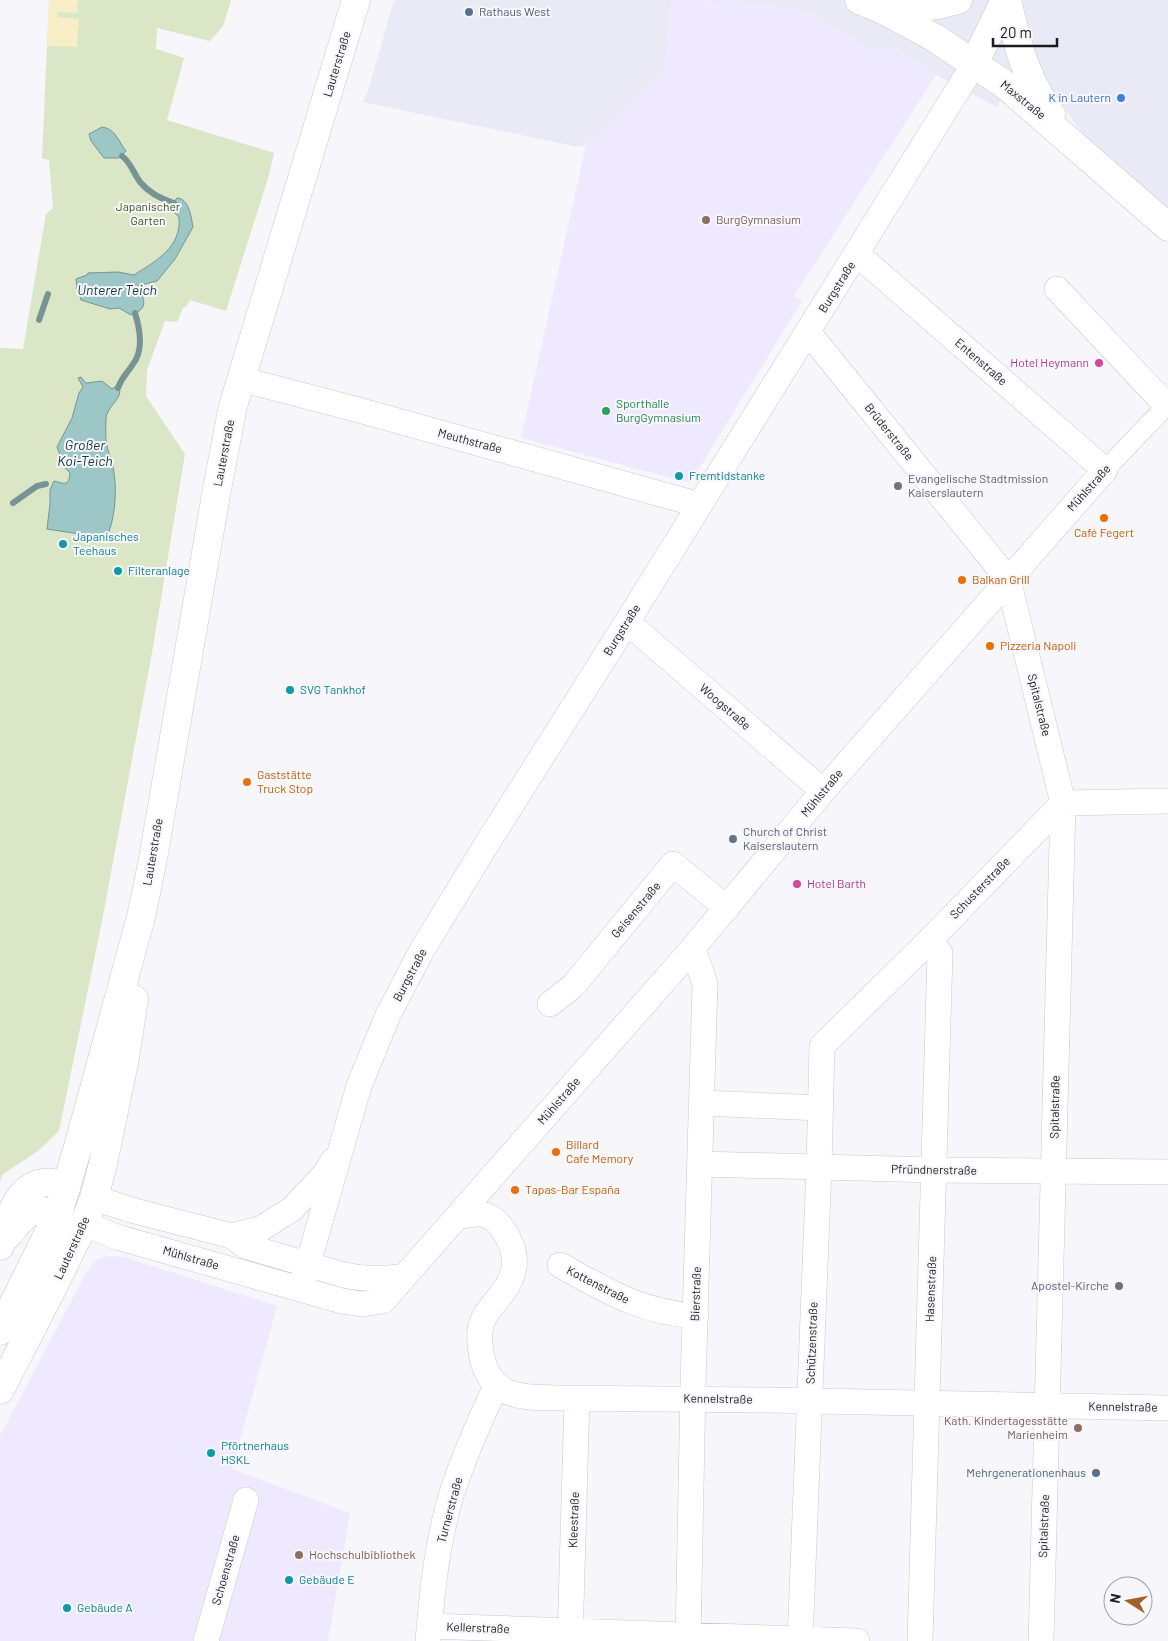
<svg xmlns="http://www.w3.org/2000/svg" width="1168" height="1641" font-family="Barlow,sans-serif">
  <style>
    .built { fill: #e9eaf6 }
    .education { fill: #eee9ff }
    .green { fill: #dbe6c6 }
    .sand { fill: #f7edc7 }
    .water { fill: #9dc7c7; stroke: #769494 }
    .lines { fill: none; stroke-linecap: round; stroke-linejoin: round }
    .stream { stroke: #769494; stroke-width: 6 }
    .pedestrian-casing { stroke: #c9c9ce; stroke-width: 20 }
    .minor-casing { stroke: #c9c9ce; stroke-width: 26 }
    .tertiary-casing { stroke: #c9c9ce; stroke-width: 29 }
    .secondary-casing { stroke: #c9c9ce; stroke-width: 29 }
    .pedestrian { stroke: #fff; stroke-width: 19 }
    .minor { stroke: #fff; stroke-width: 25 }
    .tertiary { stroke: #fff; stroke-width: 28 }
    .secondary { stroke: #fff; stroke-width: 28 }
    .service-dot { fill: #5c6f8a; stroke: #f6f6fb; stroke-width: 2 }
    .shop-dot { fill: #3f7fe0; stroke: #f6f6fb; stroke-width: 2 }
    .education-dot { fill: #8d6e63; stroke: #f6f6fb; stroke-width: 2 }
    .hotel-dot { fill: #d1479c; stroke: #f6f6fb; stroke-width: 2 }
    .leisure-dot { fill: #2e9e5b; stroke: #f6f6fb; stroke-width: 2 }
    .culture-dot { fill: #0f9aa8; stroke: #f6f6fb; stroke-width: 2 }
    .worship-dot { fill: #6b7280; stroke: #f6f6fb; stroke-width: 2 }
    .food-dot { fill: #e8710a; stroke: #f6f6fb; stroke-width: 2 }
    .labels { text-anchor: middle; stroke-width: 4; stroke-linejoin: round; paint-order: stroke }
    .service-label { font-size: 12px; fill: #4e5e75; stroke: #f6f6fb; text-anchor: start }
    .street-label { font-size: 12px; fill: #1c1c1e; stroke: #f6f6fb }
    .shop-label { font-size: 12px; fill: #366cbe; stroke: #f6f6fb; text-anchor: end }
    .park-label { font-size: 12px; fill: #455321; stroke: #f6f6fb }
    .education-label { font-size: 12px; fill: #785e54; stroke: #f6f6fb; text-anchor: start }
    .hotel-label { font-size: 12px; fill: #b23c85; stroke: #f6f6fb; text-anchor: end }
    .leisure-label { font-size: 12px; fill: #27864d; stroke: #f6f6fb; text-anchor: start }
    .culture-label { font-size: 12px; fill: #0d838f; stroke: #f6f6fb; text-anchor: start }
    .worship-label { font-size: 12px; fill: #5b616d; stroke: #f6f6fb; text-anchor: start }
    .food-label { font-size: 12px; fill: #c56008; stroke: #f6f6fb; text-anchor: start }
    .water-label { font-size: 14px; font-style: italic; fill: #113a3b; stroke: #f6f6fb }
  </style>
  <rect width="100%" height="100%" fill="#f6f6fb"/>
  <path class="built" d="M 394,0 L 671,0 L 666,67 L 586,145 L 578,147 L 363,102 L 369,88 Z
    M 704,0 L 1168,0 L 1168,213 L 1098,153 L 1053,94 L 1027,48 L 997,107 L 936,75 L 897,49 L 872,50 L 811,13 Z"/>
  <path class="education" d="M 671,0 L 704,0 L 783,6 L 811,13 L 872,50 L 897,49 L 936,75 L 794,296 L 802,301 L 690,483 L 521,438 L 586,145 L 666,67 Z
    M 105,1256 L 124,1257 L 277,1306 L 232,1469 L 350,1513 L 328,1641 L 0,1641 L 0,1436 L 84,1277 L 94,1262 Z"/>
  <path class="green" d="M 49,0 L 231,0 L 223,26 L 210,41 L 157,28 L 156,49 L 184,58 L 167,120 L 274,153 L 269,175 L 226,311 L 190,300 L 186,307 L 183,308 L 177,322 L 165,321 L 147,370 L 146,396 L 185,454 L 153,647 L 102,921 L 59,1131 L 38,1151 L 3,1174 L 0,1181 L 0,348 L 23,349 L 46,214 L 53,208 L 49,160 L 42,158 Z"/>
  <path class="sand" d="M 49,0 L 78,0 L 77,13 L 58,12 L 57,17 L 79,19 L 77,47 L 47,46 Z"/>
  <path class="water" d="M 102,127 C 116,129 118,141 126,151 L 119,158 L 104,158 L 91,141 L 89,134 Z
    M 177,198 C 189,199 191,216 193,227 L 175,259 L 157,281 L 137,286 C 145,299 149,309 131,315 L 119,308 L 110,309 L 81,300 L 77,288 L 76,279 L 87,275 L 88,273 L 118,272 L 134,275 C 156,261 182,247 179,217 L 169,208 Z
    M 81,377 L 86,383 L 102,381 L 112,389 L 116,386 L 120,391 C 119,402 107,407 106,418 C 106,427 105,438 107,446 C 109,455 113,463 114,473 C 117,491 115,522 106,538 L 47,529 L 50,504 L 50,490 L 54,481 C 65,484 69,486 70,473 L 65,468 L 57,447 L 72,418 L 79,393 L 83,387 L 78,378 Z"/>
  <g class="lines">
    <path class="stream" d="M 122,156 C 131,163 133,172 140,182 C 149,193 161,199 174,203
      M 39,320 L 48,294
      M 118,388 C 122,376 127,374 133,364 C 144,350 140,329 135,313
      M 13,503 L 37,486 L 46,484"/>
    <defs>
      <path id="pedestrian" d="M 1105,470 L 1168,404"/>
      <path id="minor" d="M 1057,289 L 1166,405
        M 808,332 L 1008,579 L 1063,803 L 1041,1641
        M 240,379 L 355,409 L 700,505
        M 627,622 L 823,791
        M 550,1004 L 573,986 L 673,864 L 727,908
        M 702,1103 L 820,1108
        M 700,1164 L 934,1170 L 1168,1172
        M 94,1198 L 135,1211 L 232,1236 L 262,1228 L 292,1209 L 325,1174 L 333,1161
        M 457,1217 C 475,1213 489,1210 501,1227 C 519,1251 519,1273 500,1296 C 494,1304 485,1313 482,1322 C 478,1334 480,1346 482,1358 C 492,1399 522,1397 557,1398 C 627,1399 696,1399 765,1400 C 900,1402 1034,1405 1168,1408
        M 84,1224 L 117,1237 L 342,1301 L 362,1304 L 383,1301 L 693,948 L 823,791 L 1105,470 L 857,254
        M 232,1236 L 245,1246 L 344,1275 C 366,1280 384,1279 405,1276
        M 560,1265 C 607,1291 640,1312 696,1316
        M 301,1288 L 359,1086 L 388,1015 L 422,950 L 488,842 L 627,622 L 974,64
        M 429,1626 L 857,1641
        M 206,1641 L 246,1500
        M 428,1641 C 432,1593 437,1543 451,1496 C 463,1458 479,1422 496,1386
        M 570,1641 L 577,1398
        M 688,1641 L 693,1386 L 705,984 L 693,948
        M 800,1641 L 819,1167 L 822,1046 L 930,940 L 1063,803 L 1168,801
        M 920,1641 L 940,953 L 930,940"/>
      <path id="tertiary" d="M 8,1235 C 26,1213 28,1206 58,1214
        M 0,1246 C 8,1224 15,1187 43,1183 C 51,1181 59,1185 66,1188"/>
      <path id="secondary" d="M 859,0 L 887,12 L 935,38 L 1004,84 L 1168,227
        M 1007,0 C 1017,44 1025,77 1051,114
        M 887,12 L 938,5 L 958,0
        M 974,64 L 1005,0
        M 0,1331 L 58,1214 L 80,1140 L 141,917 L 152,864 L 217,489 L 233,406 L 356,0
        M 0,1390 L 55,1283 L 84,1224 L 94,1198 L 103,1164 L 125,1058 L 134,999"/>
    </defs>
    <use href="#pedestrian" class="pedestrian-casing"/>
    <use href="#minor" class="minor-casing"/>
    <use href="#tertiary" class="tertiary-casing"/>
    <use href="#secondary" class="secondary-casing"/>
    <use href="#pedestrian" class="pedestrian"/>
    <use href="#minor" class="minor"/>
    <use href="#tertiary" class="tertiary"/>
    <use href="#secondary" class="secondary"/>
  </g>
  <g class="service-dot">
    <circle cx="469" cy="12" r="5"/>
    <circle cx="1096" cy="1473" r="5"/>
  </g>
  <circle class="shop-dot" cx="1121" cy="98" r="5"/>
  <g class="education-dot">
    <circle cx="706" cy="220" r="5"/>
    <circle cx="1078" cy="1428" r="5"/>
    <circle cx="299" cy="1555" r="5"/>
  </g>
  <g class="hotel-dot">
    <circle cx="1099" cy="363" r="5"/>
    <circle cx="797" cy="884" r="5"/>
  </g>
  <circle class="leisure-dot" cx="606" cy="411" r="5"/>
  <g class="culture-dot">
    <circle cx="679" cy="476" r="5"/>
    <circle cx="63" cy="544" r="5"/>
    <circle cx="118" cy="571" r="5"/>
    <circle cx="290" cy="690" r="5"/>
    <circle cx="211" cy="1453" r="5"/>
    <circle cx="289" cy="1580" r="5"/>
    <circle cx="67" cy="1608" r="5"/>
  </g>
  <g class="worship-dot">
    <circle cx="898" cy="486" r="5"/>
    <circle cx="733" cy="839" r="5"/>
    <circle cx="1119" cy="1286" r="5"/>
  </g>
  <g class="food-dot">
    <circle cx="1104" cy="518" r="5"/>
    <circle cx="962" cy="580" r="5"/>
    <circle cx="990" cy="646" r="5"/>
    <circle cx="247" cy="782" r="5"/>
    <circle cx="556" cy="1152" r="5"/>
    <circle cx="515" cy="1190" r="5"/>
  </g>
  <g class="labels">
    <g class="service-label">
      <text x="479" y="16">Rathaus West</text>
      <text x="1086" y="1477" text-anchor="end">Mehrgenerationenhaus</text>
    </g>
    <g class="street-label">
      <text transform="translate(337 64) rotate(-73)" y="4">Lauterstraße</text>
      <text transform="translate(1023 100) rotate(39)" y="4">Maxstraße</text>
      <text transform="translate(837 287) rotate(-58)" y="4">Burgstraße</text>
      <text transform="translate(981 362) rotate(41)" y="4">Entenstraße</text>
      <text transform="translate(889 432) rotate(51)" y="4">Brüderstraße</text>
      <text transform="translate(470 441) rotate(15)" y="4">Meuthstraße</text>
      <text transform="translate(224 453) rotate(-79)" y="4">Lauterstraße</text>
      <text transform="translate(1089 488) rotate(-48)" y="4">Mühlstraße</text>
      <text transform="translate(622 630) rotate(-58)" y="4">Burgstraße</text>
      <text transform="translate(1039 705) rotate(76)" y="4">Spitalstraße</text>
      <text transform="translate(725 707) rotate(41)" y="4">Woogstraße</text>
      <text transform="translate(822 793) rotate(-50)" y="4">Mühlstraße</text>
      <text transform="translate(153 852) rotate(-80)" y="4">Lauterstraße</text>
      <text transform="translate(980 888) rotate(-46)" y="4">Schusterstraße</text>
      <text transform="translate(636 910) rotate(-50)" y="4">Geisenstraße</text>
      <text transform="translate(410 975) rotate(-62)" y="4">Burgstraße</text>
      <text transform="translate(559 1101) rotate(-49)" y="4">Mühlstraße</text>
      <text transform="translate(1055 1107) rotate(-89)" y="4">Spitalstraße</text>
      <text transform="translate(934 1170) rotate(1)" y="4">Pfründnerstraße</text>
      <text transform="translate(72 1248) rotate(-65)" y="4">Lauterstraße</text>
      <text transform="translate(191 1258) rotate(16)" y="4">Mühlstraße</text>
      <text transform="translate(598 1285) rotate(27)" y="4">Kottenstraße</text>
      <text transform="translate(931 1289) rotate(-88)" y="4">Hasenstraße</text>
      <text transform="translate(696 1294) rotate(-88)" y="4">Bierstraße</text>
      <text transform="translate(812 1343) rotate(-88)" y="4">Schützenstraße</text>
      <text transform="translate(718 1399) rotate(1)" y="4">Kennelstraße</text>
      <text transform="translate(1123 1407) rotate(1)" y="4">Kennelstraße</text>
      <text transform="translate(450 1510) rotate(-75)" y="4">Turnerstraße</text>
      <text transform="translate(574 1520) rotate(-88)" y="4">Kleestraße</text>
      <text transform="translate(1044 1526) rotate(-88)" y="4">Spitalstraße</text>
      <text transform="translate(226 1570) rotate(-74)" y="4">Schoenstraße</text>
      <text transform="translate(478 1628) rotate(2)" y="4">Kellerstraße</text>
    </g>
    <g class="shop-label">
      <text x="1111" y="102">K in Lautern</text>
    </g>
    <g class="park-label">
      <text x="148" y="211">Japanischer<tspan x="148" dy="14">Garten</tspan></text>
    </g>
    <g class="education-label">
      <text x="716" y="224">BurgGymnasium</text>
      <text x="1068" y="1425" text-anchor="end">Kath. Kindertagesstätte<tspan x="1068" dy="14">Marienheim</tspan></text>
      <text x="309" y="1559">Hochschulbibliothek</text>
    </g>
    <g class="hotel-label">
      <text x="1089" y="367">Hotel Heymann</text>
      <text x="807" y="888" text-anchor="start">Hotel Barth</text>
    </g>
    <g class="leisure-label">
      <text x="616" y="408">Sporthalle<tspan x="616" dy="14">BurgGymnasium</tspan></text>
    </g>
    <g class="culture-label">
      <text x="689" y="480">Fremtidstanke</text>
      <text x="73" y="541">Japanisches<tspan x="73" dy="14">Teehaus</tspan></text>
      <text x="128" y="575">Filteranlage</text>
      <text x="300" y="694">SVG Tankhof</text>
      <text x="221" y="1450">Pförtnerhaus<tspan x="221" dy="14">HSKL</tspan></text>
      <text x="299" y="1584">Gebäude E</text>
      <text x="77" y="1612">Gebäude A</text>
    </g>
    <g class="worship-label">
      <text x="908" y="483">Evangelische Stadtmission<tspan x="908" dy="14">Kaiserslautern</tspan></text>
      <text x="743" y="836">Church of Christ<tspan x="743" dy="14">Kaiserslautern</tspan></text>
      <text x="1109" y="1290" text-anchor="end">Apostel-Kirche</text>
    </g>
    <g class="food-label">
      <text x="1104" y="537" text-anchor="middle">Café Fegert</text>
      <text x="972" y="584">Balkan Grill</text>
      <text x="1000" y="650">Pizzeria Napoli</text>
      <text x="257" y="779">Gaststätte<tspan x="257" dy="14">Truck Stop</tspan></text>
      <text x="566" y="1149">Billard<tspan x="566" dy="14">Cafe Memory</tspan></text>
      <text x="525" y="1194">Tapas-Bar España</text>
    </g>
    <g class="water-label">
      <text x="117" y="295">Unterer Teich</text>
      <text x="85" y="450">Großer<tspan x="85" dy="16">Koi-Teich</tspan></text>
    </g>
  </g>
  <g transform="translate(1128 1601) rotate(281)"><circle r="24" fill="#f6f6fb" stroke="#9f9fa3"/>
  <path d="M0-4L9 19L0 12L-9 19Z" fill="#a2602d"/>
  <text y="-8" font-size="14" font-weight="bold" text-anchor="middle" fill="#1c1c1e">N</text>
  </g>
  <path d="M993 38v8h64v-8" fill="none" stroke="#1c1c1e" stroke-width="2.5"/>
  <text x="1000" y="38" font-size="15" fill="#1c1c1e" stroke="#f6f6fb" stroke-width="4" paint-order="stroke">20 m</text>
</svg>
